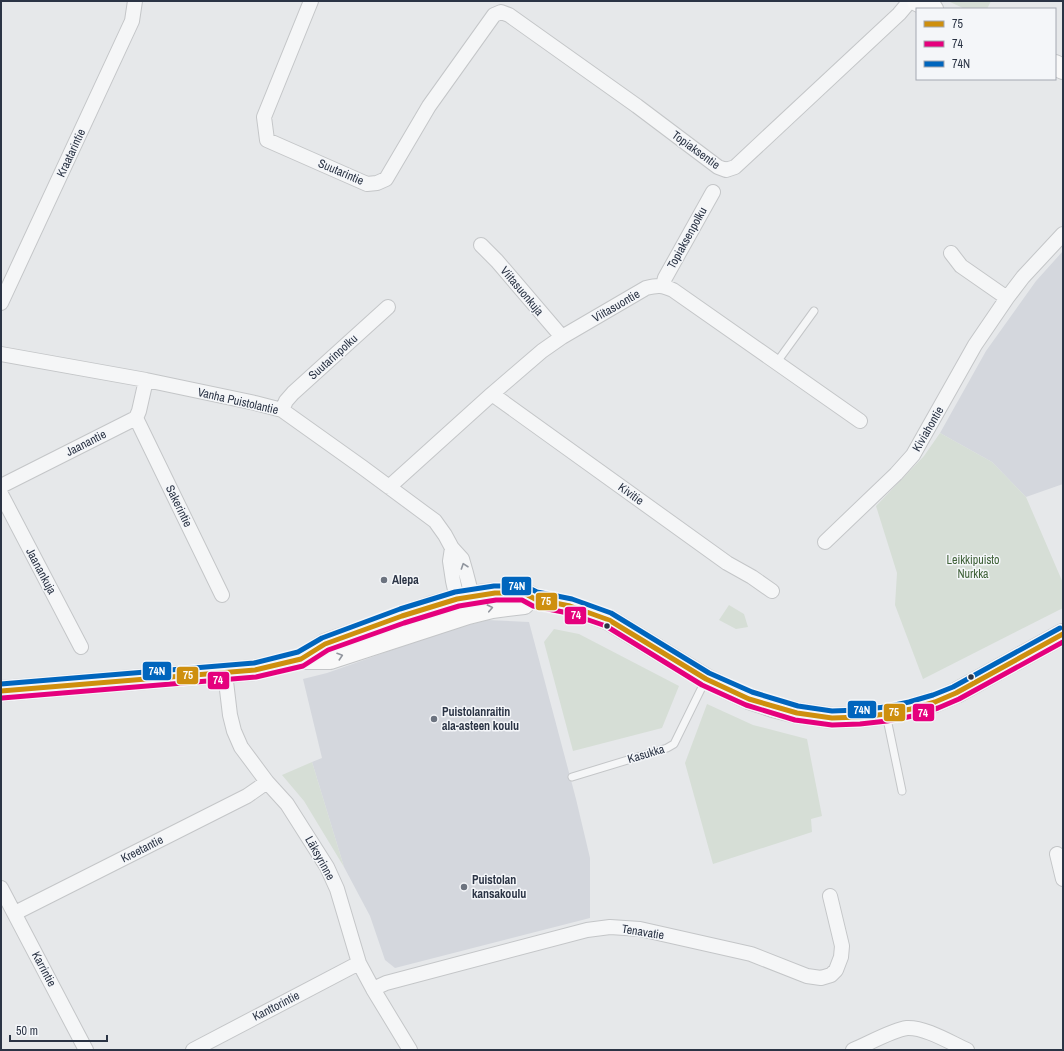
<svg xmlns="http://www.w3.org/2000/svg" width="1064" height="1051" font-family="'Archivo Narrow',sans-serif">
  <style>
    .built { fill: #d4d7dd }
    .green { fill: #d6ded6 }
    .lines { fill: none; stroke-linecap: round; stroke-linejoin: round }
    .lane-casing { stroke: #c4c6c8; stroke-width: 9 }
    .street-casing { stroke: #c4c6c8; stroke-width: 16 }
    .secondary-casing { stroke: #c4c6c8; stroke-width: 22 }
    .lane { stroke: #f5f6f7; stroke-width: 7 }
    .street { stroke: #f5f6f7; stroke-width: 14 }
    .secondary { stroke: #f8f8f8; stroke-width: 20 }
    .bus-1-casing { stroke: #f4f6f9; stroke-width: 8 }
    .bus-2-casing { stroke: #f4f6f9; stroke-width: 8 }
    .bus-3-casing { stroke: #f4f6f9; stroke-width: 8 }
    .bus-1 { stroke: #ce8f0e; stroke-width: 5 }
    .bus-2 { stroke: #e5007d; stroke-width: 5 }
    .bus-3 { stroke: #0065bd; stroke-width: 5 }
    .oneway { stroke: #90959e }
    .oneway2 { stroke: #92969e }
    .poi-dot { fill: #6c737f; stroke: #f4f6f9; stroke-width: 1.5 }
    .bus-dot { fill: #2b3445; stroke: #f4f6f9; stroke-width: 1.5 }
    .labels { text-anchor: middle; stroke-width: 3; stroke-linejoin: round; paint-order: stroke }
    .street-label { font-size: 12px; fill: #2b3445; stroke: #f4f6f9 }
    .park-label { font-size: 12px; fill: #3f6138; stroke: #f4f6f9 }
    .poi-label { font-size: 12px; font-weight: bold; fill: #2b3445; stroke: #f4f6f9; text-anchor: start }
    .line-badge { stroke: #f4f6f9; stroke-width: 1.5 }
    .badge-label { font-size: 11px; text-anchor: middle; font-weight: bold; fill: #fff }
  </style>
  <rect width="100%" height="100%" fill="#e6e8ea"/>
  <path class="built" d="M 1063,251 L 1063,484 L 1026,497 L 992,462 L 940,433 L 986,351 L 1036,281 Z
    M 487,620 L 529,622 L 576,799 L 590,858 L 590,918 L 395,968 L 385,960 L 370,916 L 344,867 L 312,762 L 322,758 L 303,679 L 327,673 L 443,632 Z"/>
  <path class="green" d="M 948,1 L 991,1 L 987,9 L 965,9 Z
    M 940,433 L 992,462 L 1026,497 L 1063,583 L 1063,608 L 923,679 L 895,605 L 897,573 L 876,506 L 924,456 Z
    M 729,605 L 744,614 L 748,627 L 736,629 L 719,620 Z
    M 554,629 L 579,634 L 679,686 L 662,728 L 573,751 L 544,642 Z
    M 707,704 L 753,725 L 807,739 L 822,816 L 811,819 L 812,832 L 713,864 L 685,763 Z
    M 312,762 L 344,867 L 304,801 L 282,775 Z"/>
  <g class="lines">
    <defs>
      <path id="lane" d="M 777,362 L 814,311
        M 886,714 L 902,791
        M 572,777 L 667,748 L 674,744 L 705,681"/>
      <path id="street" d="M 311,1 L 264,117 L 267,140 L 367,184 L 377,183 L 386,179 L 429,106 L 494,15 L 501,12 L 509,15 L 637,106 L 718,167 L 726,170 L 735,167 L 899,14 L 910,1
        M 481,245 L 497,261 L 562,337
        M 951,253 L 961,266 L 1007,298
        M 663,285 L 665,278 L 713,192
        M 1,303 L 132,21 L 135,1
        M 1,354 L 146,380 L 255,403 L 282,410 L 362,467 L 435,521 L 445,535 L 452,548 L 462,559 L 466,573 L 472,596 L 470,606
        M 492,394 L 727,563 L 752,577 L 772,591
        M 282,410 L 286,401 L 293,393 L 388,307
        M 136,418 L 222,595
        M 1,486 L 136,418 L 139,411 L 146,380
        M 389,487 L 492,394 L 542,351 L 562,337 L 646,288 C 658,285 662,285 673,290 L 860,421
        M 1,494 L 81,647
        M 825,542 L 896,474 L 913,455 L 975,345 L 1007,298 L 1023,277 L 1063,234
        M 452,548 L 450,561 L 453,581 L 457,599 L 463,607
        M 225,673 L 230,715 L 234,731 L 241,747 L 267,782 L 287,804 L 327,867 L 337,889 L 359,963 L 373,989 L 410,1050
        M 1057,854 L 1063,879
        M 1,888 L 86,1050
        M 15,913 L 247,796 L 267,782
        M 373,989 L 386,983 L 587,930 L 610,927 L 640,929 L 751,954 L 807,976 L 821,978 L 831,975 L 836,970 L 841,957 L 842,946 L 830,896
        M 193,1050 L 359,963
        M 853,1050 C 868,1044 892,1030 907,1028 C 925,1027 951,1043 967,1050"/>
      <path id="secondary" d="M 917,1 L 933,9
        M 1055,65 L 1063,69
        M 301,659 L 325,644 L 433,606 L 472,596 L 495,593 L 524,593 L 535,599 L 570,606 L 609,620 L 706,679 L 749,699 L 773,707 L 797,713 L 832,718 L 860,717 L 886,714 L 911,709 L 935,702 L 956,693 L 1063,634
        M 1,691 L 255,670 L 301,659 L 330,659 L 468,614 L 492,608 L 524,604"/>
    </defs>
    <use href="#lane" class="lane-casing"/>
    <use href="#street" class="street-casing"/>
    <use href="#secondary" class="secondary-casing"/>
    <use href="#lane" class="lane"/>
    <use href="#street" class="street"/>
    <use href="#secondary" class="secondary"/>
    <defs>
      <path id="bus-1" d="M 1,691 L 255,670 L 301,659 L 325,644 L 402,616 L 457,599 L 495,593 L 524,593 L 535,599 L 570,606 L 609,620 L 706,679 L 749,699 L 797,713 L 832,718 L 860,717 L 886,714 L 911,709 L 935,702 L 956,693 L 1063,634"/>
      <path id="bus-2" d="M 2,698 L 256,677 L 303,666 L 328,650 L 404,623 L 459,606 L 496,600 L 522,600 L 533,606 L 568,613 L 606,626 L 702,685 L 746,705 L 795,720 L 832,725 L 860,724 L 887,721 L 913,716 L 938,708 L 959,699 L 1063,642"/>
      <path id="bus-3" d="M 1,684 L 254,663 L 298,652 L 322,638 L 400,609 L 455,592 L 494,586 L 525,586 L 537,592 L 572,599 L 611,613 L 709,673 L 752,692 L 798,706 L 832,711 L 859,710 L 885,707 L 909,702 L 933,695 L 953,687 L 1060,628"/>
    </defs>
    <use href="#bus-1" class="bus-1-casing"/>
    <use href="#bus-2" class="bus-2-casing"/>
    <use href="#bus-3" class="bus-3-casing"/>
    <use href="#bus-1" class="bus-1"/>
    <use href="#bus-2" class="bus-2"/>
    <use href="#bus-3" class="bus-3"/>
  </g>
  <defs><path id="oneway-chevron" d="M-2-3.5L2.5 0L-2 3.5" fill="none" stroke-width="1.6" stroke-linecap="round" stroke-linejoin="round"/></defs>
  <use class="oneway" href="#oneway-chevron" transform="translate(464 566) rotate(-109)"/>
  <g class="oneway2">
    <use href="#oneway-chevron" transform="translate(490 608) rotate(-12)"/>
    <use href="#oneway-chevron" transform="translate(340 656) rotate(-18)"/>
  </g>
  <g class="poi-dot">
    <circle cx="384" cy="580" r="4"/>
    <circle cx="434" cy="719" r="4"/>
    <circle cx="464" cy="887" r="4"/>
  </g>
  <g class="bus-dot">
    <circle cx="607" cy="626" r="3.5"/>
    <circle cx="971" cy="677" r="3.5"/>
  </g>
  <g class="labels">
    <g class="street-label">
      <text transform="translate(696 150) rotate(36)" y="4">Topiaksentie</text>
      <text transform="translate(71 153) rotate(-65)" y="4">Kraatarintie</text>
      <text transform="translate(341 172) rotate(23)" y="4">Suutarintie</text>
      <text transform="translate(687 238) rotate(-61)" y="4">Topiaksenpolku</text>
      <text transform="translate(522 291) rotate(50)" y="4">Viitasuonkuja</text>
      <text transform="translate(616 306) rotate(-30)" y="4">Viitasuontie</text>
      <text transform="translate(333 357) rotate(-42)" y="4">Suutarinpolku</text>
      <text transform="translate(238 401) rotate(13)" y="4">Vanha Puistolantie</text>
      <text transform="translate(928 429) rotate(-60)" y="4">Kiviahontie</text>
      <text transform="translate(86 443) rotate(-27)" y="4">Jaanantie</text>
      <text transform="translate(631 494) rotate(36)" y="4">Kivitie</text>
      <text transform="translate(179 506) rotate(64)" y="4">Sakerintie</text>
      <text transform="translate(41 571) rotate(62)" y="4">Jaanankuja</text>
      <text transform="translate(646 754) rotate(-17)" y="4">Kasukka</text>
      <text transform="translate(142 849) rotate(-27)" y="4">Kreetantie</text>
      <text transform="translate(320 858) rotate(61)" y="4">Läksyrinne</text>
      <text transform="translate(643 932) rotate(9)" y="4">Tenavatie</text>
      <text transform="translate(44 969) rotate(62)" y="4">Karrintie</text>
      <text transform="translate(276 1006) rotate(-27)" y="4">Kanttorintie</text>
    </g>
    <g class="park-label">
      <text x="973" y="564">Leikkipuisto<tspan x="973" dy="14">Nurkka</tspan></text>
    </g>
    <g class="poi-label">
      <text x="392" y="584">Alepa</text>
      <text x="442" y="716">Puistolanraitin<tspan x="442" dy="14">ala-asteen koulu</tspan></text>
      <text x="472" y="884">Puistolan<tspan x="472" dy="14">kansakoulu</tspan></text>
    </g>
  </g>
  <g class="line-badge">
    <rect x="501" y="576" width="31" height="20" rx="4" fill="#0065bd"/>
    <rect x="535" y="592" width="23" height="19" rx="4" fill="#ce8f0e"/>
    <rect x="564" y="606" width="23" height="19" rx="4" fill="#e5007d"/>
    <rect x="142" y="661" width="30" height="20" rx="4" fill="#0065bd"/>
    <rect x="176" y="666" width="23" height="19" rx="4" fill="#ce8f0e"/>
    <rect x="207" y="671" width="23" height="19" rx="4" fill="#e5007d"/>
    <rect x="847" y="700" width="30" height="19" rx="4" fill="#0065bd"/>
    <rect x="883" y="703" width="23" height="19" rx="4" fill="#ce8f0e"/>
    <rect x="912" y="703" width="23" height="19" rx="4" fill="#e5007d"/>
  </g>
  <g class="badge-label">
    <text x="517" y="590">74N</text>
    <text x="546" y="605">75</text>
    <text x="576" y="619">74</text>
    <text x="157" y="675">74N</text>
    <text x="188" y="679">75</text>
    <text x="218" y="684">74</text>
    <text x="862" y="714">74N</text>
    <text x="894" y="716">75</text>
    <text x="923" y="717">74</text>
  </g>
  <rect width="1064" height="1051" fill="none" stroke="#2b3445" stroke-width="4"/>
  <rect x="916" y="8" width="140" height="72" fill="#f4f6f9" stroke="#a4a8b1"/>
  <rect x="924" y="21" width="20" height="6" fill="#ce8f0e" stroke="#a4a8b1"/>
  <text x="952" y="28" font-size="12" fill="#2b3445">75</text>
  <rect x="924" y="41" width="20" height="6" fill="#e5007d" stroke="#a4a8b1"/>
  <text x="952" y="48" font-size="12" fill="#2b3445">74</text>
  <rect x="924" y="61" width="20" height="6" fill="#0065bd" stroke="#a4a8b1"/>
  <text x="952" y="68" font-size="12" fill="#2b3445">74N</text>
  <path d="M10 1035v6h97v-6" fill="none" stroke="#2b3445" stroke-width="2"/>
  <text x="16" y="1035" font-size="12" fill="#2b3445" stroke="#f4f6f9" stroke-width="3" paint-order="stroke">50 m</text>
</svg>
